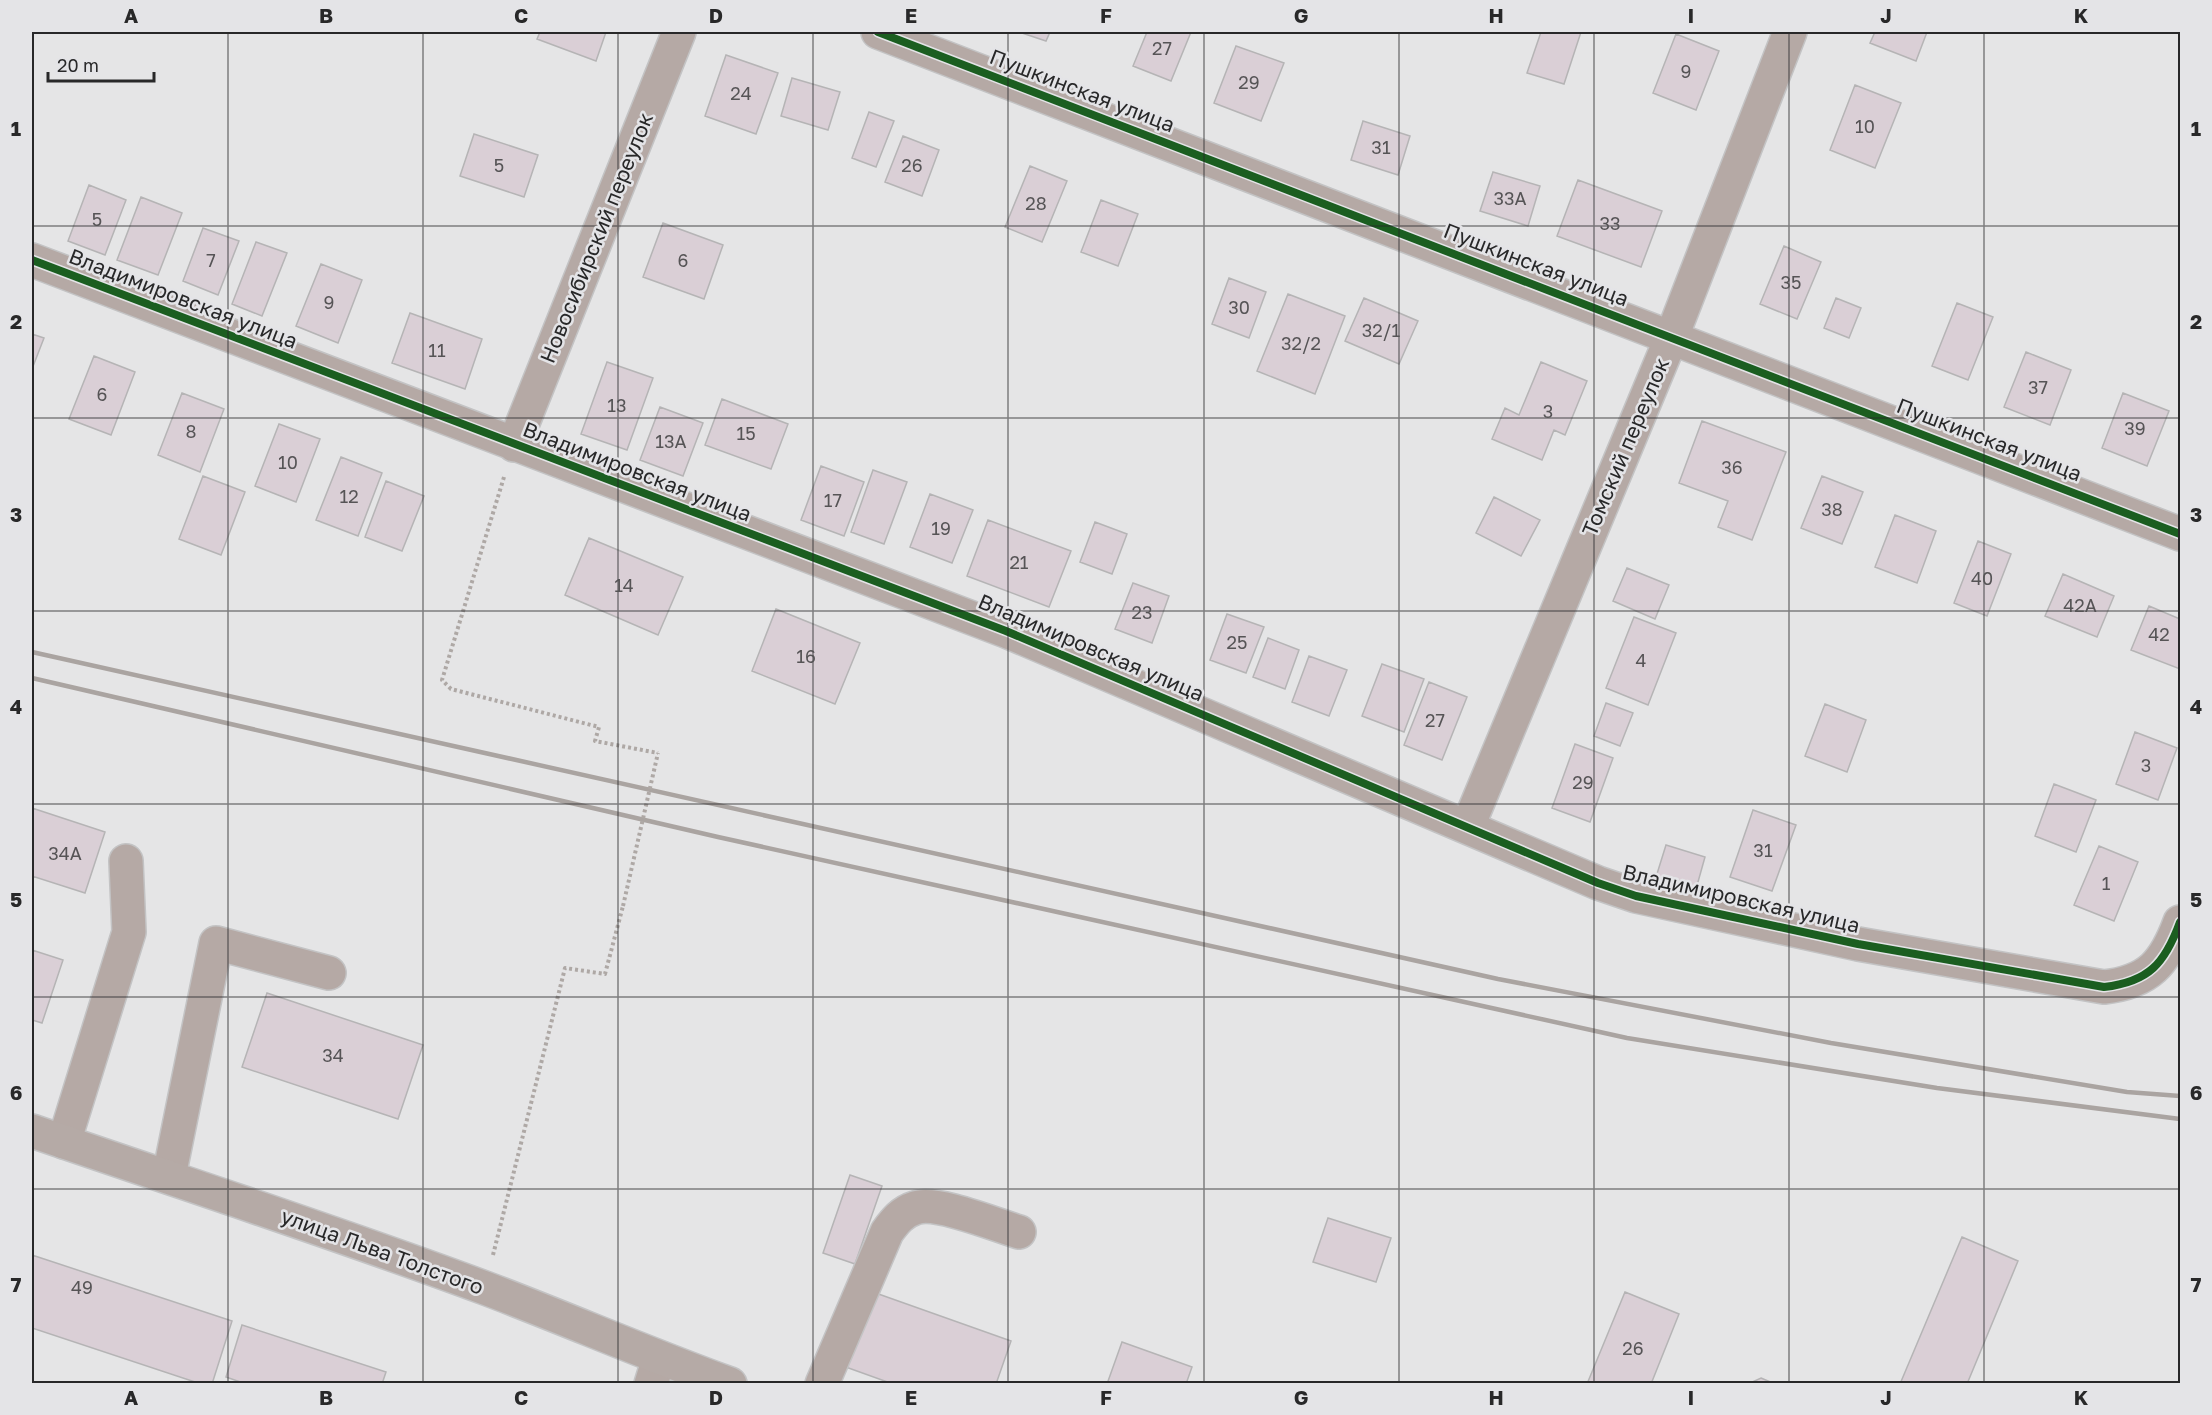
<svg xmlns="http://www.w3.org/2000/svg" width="2212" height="1415" font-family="'Golos Text',sans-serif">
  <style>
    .building { fill: #dacfd6; stroke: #b5b4b5; stroke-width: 1.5 }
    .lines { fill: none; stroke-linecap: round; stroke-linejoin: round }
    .minor-casing { stroke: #c3c3c4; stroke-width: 36 }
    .major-casing { stroke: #c3c3c4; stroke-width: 36 }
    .path { stroke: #aea8a5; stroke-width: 4; stroke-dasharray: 3 3; stroke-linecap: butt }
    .minor { stroke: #b5a9a5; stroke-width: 33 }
    .major { stroke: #b5aaa6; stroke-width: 33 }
    .rail { stroke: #aaa4a1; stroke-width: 4.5 }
    .path-bridge { stroke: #aea8a5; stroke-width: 4; stroke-dasharray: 3 3; stroke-linecap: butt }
    .cycleway-casing { stroke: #e4e4e7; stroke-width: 11 }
    .cycleway { stroke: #1b5e20; stroke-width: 8 }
    .grid { fill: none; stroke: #282829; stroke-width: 1.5; stroke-opacity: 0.55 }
    .labels { text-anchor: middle; stroke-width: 5; stroke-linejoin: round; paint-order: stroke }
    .number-label { font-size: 18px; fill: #565456 }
    .street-label { font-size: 21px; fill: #282829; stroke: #e4e4e7 }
    .neatline { fill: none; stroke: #282829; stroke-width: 2 }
    .grid-label { font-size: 20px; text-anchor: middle; font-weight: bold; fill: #282829 }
  </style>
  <rect width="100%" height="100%" fill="#e5e5e6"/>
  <path class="building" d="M 540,32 L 606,32 L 596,61 L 537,39 Z
    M 1019,32 L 1050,32 L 1046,41 Z
    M 1147,32 L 1191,32 L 1171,81 L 1133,66 Z
    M 1541,32 L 1581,32 L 1564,84 L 1527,73 Z
    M 1875,32 L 1927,32 L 1916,61 L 1870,43 Z
    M 1676,34 L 1719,51 L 1696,110 L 1653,93 Z
    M 1236,46 L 1284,63 L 1261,121 L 1214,103 Z
    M 726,55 L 778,73 L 756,134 L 705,116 Z
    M 792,78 L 840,92 L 828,130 L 781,116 Z
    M 1855,85 L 1901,103 L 1875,168 L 1830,150 Z
    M 869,112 L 894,121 L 876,167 L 852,158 Z
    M 1363,121 L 1410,136 L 1398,175 L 1351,160 Z
    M 474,134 L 538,155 L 524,197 L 460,176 Z
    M 903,136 L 939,150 L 922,196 L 885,182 Z
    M 1030,166 L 1067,181 L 1042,242 L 1005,227 Z
    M 1493,172 L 1540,186 L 1528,226 L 1480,211 Z
    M 1578,180 L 1662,211 L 1641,267 L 1557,236 Z
    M 89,185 L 126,200 L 105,255 L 68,241 Z
    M 141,197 L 182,213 L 158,275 L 117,260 Z
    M 1101,200 L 1138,214 L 1118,266 L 1081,252 Z
    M 663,223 L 723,245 L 704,299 L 643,277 Z
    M 203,228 L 239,241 L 218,295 L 183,281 Z
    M 256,242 L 287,253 L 262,316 L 232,304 Z
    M 1784,246 L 1821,262 L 1797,319 L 1760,304 Z
    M 321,264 L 362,280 L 338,343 L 296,326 Z
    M 1229,278 L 1266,292 L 1249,338 L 1212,324 Z
    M 1288,294 L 1345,316 L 1315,394 L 1257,371 Z
    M 1364,298 L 1418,321 L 1399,364 L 1345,341 Z
    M 1836,298 L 1861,308 L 1849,338 L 1824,328 Z
    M 1957,303 L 1993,317 L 1968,380 L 1932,366 Z
    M 410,313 L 482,339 L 465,389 L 392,363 Z
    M 32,334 L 44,338 L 32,369 Z
    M 2026,352 L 2071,370 L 2050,425 L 2004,407 Z
    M 94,356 L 135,372 L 111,435 L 69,419 Z
    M 607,362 L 653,378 L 627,450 L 581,434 Z
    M 1541,362 L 1587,381 L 1565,435 L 1554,430 L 1542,460 L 1492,439 L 1505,408 L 1519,415 Z
    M 182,393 L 224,409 L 200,472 L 158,455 Z
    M 2123,393 L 2169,411 L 2147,466 L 2102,448 Z
    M 722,399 L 788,424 L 771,469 L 705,445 Z
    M 660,407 L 703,423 L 683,476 L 640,460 Z
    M 1702,421 L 1786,452 L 1752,540 L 1718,527 L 1728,501 L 1679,483 Z
    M 279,424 L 320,439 L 296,502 L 255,486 Z
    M 341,457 L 382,473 L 358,536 L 316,520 Z
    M 821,466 L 864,482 L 844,536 L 801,520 Z
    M 873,470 L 907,482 L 884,544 L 851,532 Z
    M 203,476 L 245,492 L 221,555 L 179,539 Z
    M 1822,476 L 1863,492 L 1842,544 L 1801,528 Z
    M 386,481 L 424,496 L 402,551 L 365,537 Z
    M 930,494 L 973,510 L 952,563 L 910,547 Z
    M 1494,497 L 1540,520 L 1521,556 L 1476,533 Z
    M 1895,515 L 1936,531 L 1917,583 L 1875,567 Z
    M 988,520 L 1071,551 L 1049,607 L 967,576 Z
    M 1095,522 L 1127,534 L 1112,574 L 1080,562 Z
    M 589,538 L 683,577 L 658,635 L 565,595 Z
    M 1978,541 L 2011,554 L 1987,616 L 1954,603 Z
    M 1627,568 L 1669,585 L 1655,619 L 1613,601 Z
    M 2063,574 L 2114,596 L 2097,637 L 2045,616 Z
    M 1133,583 L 1169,596 L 1152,643 L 1115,629 Z
    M 2149,606 L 2180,619 L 2180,669 L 2131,650 Z
    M 776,609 L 860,643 L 835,704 L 752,671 Z
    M 1227,614 L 1264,627 L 1246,673 L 1210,660 Z
    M 1634,617 L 1676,633 L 1648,705 L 1606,688 Z
    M 1268,638 L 1299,650 L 1285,689 L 1253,677 Z
    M 1309,656 L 1347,670 L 1329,716 L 1292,702 Z
    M 1382,664 L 1424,679 L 1404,732 L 1362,716 Z
    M 1429,682 L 1467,697 L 1442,760 L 1404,745 Z
    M 1606,703 L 1633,713 L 1620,746 L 1594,736 Z
    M 1825,704 L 1866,720 L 1847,772 L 1805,756 Z
    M 2135,732 L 2177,748 L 2158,800 L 2116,784 Z
    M 1575,744 L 1613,758 L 1590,822 L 1552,808 Z
    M 2054,784 L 2096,800 L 2076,852 L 2035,836 Z
    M 32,808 L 105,832 L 85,893 L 32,876 L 32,878 Z
    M 1753,810 L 1796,825 L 1772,891 L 1730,877 Z
    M 1666,845 L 1705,857 L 1696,889 L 1656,877 Z
    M 2099,846 L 2138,862 L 2114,921 L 2074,905 Z
    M 32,950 L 63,960 L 42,1023 L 32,1020 Z
    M 267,993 L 423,1045 L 398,1119 L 242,1067 Z
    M 850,1175 L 882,1186 L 855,1264 L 823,1253 Z
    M 1328,1218 L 1391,1238 L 1376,1282 L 1313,1262 Z
    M 1962,1237 L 2018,1261 L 1967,1384 L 1900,1384 Z
    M 32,1255 L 232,1321 L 212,1384 L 201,1384 L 32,1328 Z
    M 870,1291 L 1011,1341 L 996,1384 L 893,1384 L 843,1366 Z
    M 1625,1292 L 1679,1314 L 1651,1384 L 1587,1384 Z
    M 242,1325 L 386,1372 L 382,1384 L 246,1384 L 226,1377 Z
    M 1122,1342 L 1192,1367 L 1186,1384 L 1107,1384 Z
    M 1761,1378 L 1775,1384 L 1748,1384 Z"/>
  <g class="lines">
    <defs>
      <path id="minor" d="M 878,32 L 2180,534
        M 32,260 L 1006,631 L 1598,883 L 1636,896 L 1858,944 L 2104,987 C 2149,982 2165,963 2180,922
        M 514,445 L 679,32
        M 1468,826 L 1672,336 L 1790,32
        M 64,1142 L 129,932 L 126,861
        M 169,1176 L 216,943 L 329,973
        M 651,1384 L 659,1358
        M 822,1384 L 887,1232 C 895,1221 902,1212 915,1208 C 936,1200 996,1225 1019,1232"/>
      <path id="major" d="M 32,1131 C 183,1183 335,1232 485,1288 C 567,1319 647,1354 730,1384"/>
    </defs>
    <use href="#minor" class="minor-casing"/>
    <use href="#major" class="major-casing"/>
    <path class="path" d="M 504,477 L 442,680 L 451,689 L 599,727 L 595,741 L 658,753
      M 493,1255 L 565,968 L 605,974 L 623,906"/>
    <use href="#minor" class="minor"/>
    <use href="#major" class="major"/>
    <path class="rail" d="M 32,652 L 1498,979 L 1831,1043 L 2127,1092 L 2180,1096
      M 32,678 L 718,837 L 1627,1038 L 1937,1088 L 2180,1119"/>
    <path class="path-bridge" d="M 623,906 L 658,753"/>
    <defs>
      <path id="cycleway" d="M 878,32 L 2180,534
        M 32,260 L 1006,631 L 1598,883 L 1636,896 L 1858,944 L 2104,987 C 2149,982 2165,963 2180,922"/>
    </defs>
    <use href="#cycleway" class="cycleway-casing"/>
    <use href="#cycleway" class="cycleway"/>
  </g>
  <path class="grid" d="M 228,32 L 228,1384M 423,32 L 423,1384M 618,32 L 618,1384M 813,32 L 813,1384M 1008,32 L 1008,1384M 1204,32 L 1204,1384M 1399,32 L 1399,1384M 1594,32 L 1594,1384M 1789,32 L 1789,1384M 1984,32 L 1984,1384M 32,226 L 2180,226M 32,418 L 2180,418M 32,611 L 2180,611M 32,804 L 2180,804M 32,997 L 2180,997M 32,1189 L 2180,1189"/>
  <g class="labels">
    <g class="number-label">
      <text x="1162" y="55">27</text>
      <text x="1686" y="78">9</text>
      <text x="1249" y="89">29</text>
      <text x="741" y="100">24</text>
      <text x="1865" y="133">10</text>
      <text x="1381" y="154">31</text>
      <text x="499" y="172">5</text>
      <text x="912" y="172">26</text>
      <text x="1510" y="205">33А</text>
      <text x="1036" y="210">28</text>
      <text x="97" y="226">5</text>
      <text x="1610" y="230">33</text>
      <text x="211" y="267">7</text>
      <text x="683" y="267">6</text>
      <text x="1791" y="289">35</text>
      <text x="329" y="309">9</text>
      <text x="1239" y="314">30</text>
      <text x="1381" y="337">32/1</text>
      <text x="1301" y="350">32/2</text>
      <text x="437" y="357">11</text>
      <text x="2038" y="394">37</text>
      <text x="102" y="401">6</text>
      <text x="617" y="412">13</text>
      <text x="1548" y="418">3</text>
      <text x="2135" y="435">39</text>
      <text x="191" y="438">8</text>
      <text x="746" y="440">15</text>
      <text x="671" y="448">13А</text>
      <text x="288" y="469">10</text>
      <text x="1732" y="474">36</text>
      <text x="349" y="503">12</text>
      <text x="833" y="507">17</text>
      <text x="1832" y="516">38</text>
      <text x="941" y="535">19</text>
      <text x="1019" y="569">21</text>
      <text x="1982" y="585">40</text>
      <text x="624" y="592">14</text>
      <text x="2080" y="612">42А</text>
      <text x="1142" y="619">23</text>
      <text x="2159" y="641">42</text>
      <text x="1237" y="649">25</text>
      <text x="806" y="663">16</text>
      <text x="1641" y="667">4</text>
      <text x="1435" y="727">27</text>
      <text x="2146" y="772">3</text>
      <text x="1583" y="789">29</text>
      <text x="1763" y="857">31</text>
      <text x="65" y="860">34А</text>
      <text x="2106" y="890">1</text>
      <text x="333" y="1062">34</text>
      <text x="82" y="1294">49</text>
      <text x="1633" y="1355">26</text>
    </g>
    <g class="street-label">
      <text transform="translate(1082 91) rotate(21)" y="7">Пушкинская улица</text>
      <text transform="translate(597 238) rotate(-68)" y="7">Новосибирский переулок</text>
      <text transform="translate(1536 265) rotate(21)" y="7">Пушкинская улица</text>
      <text transform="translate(183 299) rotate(21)" y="7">Владимировская улица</text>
      <text transform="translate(1989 440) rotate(21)" y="7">Пушкинская улица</text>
      <text transform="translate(1626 447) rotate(-67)" y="7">Томский переулок</text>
      <text transform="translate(637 472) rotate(21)" y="7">Владимировская улица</text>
      <text transform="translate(1091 648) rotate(23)" y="7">Владимировская улица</text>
      <text transform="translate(1741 899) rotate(13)" y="7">Владимировская улица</text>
      <text transform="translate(382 1252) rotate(20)" y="7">улица Льва Толстого</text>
    </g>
  </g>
  <rect width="2212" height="1415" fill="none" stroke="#e4e4e7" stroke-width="66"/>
  <path d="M48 72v9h106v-9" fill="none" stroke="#282829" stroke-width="3"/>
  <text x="57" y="72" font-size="18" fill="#282829" stroke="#e4e4e7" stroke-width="4.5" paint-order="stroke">20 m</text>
  <rect x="33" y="33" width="2146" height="1349" class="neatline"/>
  <g class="grid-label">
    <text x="131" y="23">A</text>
    <text x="326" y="23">B</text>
    <text x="521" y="23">C</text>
    <text x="716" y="23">D</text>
    <text x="911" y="23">E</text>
    <text x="1106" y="23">F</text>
    <text x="1301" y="23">G</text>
    <text x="1496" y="23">H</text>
    <text x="1691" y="23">I</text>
    <text x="1886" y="23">J</text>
    <text x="2081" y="23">K</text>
    <text x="16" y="136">1</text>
    <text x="2196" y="136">1</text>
    <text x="16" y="329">2</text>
    <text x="2196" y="329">2</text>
    <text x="16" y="522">3</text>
    <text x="2196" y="522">3</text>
    <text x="16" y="714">4</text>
    <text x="2196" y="714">4</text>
    <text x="16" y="907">5</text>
    <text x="2196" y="907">5</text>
    <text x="16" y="1100">6</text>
    <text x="2196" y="1100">6</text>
    <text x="16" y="1292">7</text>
    <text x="2196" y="1292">7</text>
    <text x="131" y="1405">A</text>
    <text x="326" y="1405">B</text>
    <text x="521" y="1405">C</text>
    <text x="716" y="1405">D</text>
    <text x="911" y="1405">E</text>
    <text x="1106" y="1405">F</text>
    <text x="1301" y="1405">G</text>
    <text x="1496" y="1405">H</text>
    <text x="1691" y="1405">I</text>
    <text x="1886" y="1405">J</text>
    <text x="2081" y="1405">K</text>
  </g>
</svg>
